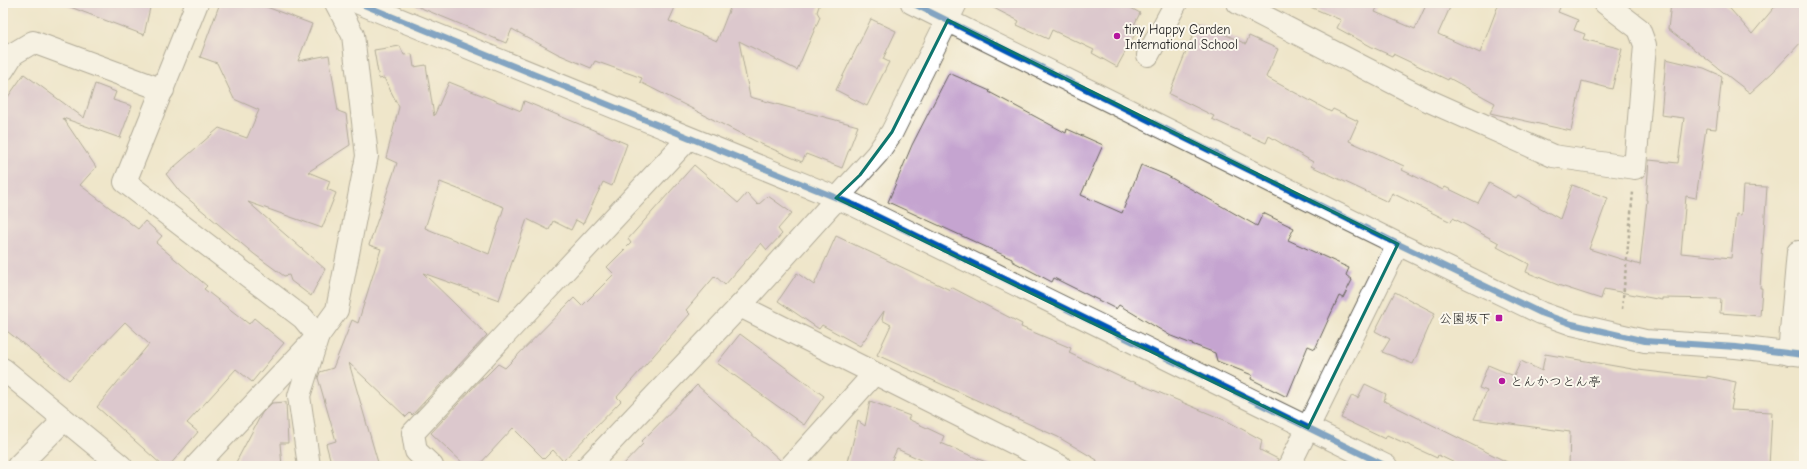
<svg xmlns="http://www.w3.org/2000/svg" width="1807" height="469" font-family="'Comic Neue','Klee One',sans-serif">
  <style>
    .building { fill: #c5a4d0; fill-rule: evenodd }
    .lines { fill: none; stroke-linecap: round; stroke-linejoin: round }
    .minor-casing { stroke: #666359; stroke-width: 24 }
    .tertiary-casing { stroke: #666359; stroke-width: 24 }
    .path { stroke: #666359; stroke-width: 2.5; stroke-dasharray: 3 3; stroke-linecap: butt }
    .minor { stroke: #fff; stroke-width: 22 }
    .tertiary { stroke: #fff; stroke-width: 22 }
    .cycleway-casing { stroke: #fbf7ec; stroke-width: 8 }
    .cycleway { stroke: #0057b8; stroke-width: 6 }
    .marked { fill: none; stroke: #0f766e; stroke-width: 3; stroke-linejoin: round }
    .poi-dot { fill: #b5179e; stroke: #fbf7ec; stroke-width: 1.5 }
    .labels { text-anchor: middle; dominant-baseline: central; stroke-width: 4; stroke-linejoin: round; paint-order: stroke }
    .poi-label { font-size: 13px; fill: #1c1c1c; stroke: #fbf7ec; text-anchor: start }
  </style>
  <rect width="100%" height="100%" fill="#fbf7ec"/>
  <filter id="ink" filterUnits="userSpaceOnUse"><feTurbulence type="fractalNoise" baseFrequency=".025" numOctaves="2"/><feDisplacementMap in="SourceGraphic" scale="8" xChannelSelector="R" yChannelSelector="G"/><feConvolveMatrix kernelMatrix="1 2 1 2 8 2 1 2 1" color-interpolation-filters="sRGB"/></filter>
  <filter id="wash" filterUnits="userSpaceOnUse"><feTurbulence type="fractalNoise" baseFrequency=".012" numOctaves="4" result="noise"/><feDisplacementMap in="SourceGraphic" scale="16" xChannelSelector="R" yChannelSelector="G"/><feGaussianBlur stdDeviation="0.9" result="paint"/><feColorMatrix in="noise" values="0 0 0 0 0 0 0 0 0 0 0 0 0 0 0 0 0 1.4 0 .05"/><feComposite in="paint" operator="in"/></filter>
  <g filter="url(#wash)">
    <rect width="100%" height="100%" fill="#efe6ca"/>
    <g id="blocks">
      <g class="building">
        <polygon points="65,3 151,3 144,35 65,5"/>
        <polygon points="220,3 256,3 312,24 298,61 329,55 338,111 346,114 350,145 308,172 330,181 327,189 336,193 322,228 248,202 325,269 311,296 291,281 289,275 284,276 254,254 180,192 166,174 219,128 247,138 259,110 234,99 217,63 200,57"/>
        <polygon points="409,3 677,3 669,21 717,41 732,3 820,3 817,12 820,17 797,70 739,41 750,97 858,126 842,168 806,154 802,162 759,143 640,82 642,78 595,61 591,68 558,54 512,29 506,43"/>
        <polygon points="984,3 1122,3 1140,13 1134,25 1139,27 1117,67 1092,53 1094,50 1052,30 1048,39 1017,25 1019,21"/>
        <polygon points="1301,3 1379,3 1375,12 1415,29 1427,3 1452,3 1438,34 1480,53 1499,3 1562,3 1558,12 1578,20 1574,30 1585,34 1583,39 1622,49 1612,89 1582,81 1571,131 1490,113 1495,103 1449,78 1448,80 1393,54 1392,56 1372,47 1337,28 1341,20"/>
        <polygon points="1671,3 1725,3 1752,34 1778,3 1804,3 1804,39 1773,72 1750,93 1668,29"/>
        <polygon points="871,19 896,31 883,59 889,62 867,106 836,90"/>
        <polygon points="1198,22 1246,44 1249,36 1278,49 1266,77 1331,112 1333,109 1358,121 1349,141 1404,166 1402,170 1443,190 1445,187 1478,203 1489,183 1516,198 1518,195 1560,219 1572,185 1608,198 1589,249 1640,265 1647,200 1646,200 1649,160 1678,163 1684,118 1661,115 1666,59 1704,68 1722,76 1716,129 1706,128 1696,198 1686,196 1681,253 1731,258 1736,214 1741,215 1743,186 1767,187 1760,288 1762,288 1760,316 1720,313 1721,299 1662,298 1662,300 1604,289 1601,299 1558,285 1526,272 1529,264 1497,247 1499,243 1453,218 1451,222 1392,193 1388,202 1311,166 1313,162 1269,136 1266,143 1212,119 1214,116 1169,94"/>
        <path d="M400 46 404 55 412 54 414 67 426 65 434 116 449 82 521 111 524 101 627 144 612 186 603 182 583 224 576 220 571 230 553 221 549 230 527 219 499 300 423 273 487 335 412 415 410 413 406 417 349 363 379 466H332L326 444 336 441 318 378 320 372 333 368 352 320 358 323 381 249 369 245 397 163 386 158 399 107 384 78 379 79 374 50ZM440 182 504 207 489 254 425 228Z"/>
        <polygon points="949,73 990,91 989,92 1066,133 1067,129 1103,145 1081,195 1122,213 1141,165 1166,175 1257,226 1263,213 1294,228 1288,240 1349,268 1346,275 1352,280 1343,298 1339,296 1315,349 1308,346 1287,397 1251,379 1252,375 1217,361 1215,353 1171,336 1119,305 1116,309 1054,278 1052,282 1012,261 1012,259 888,202 912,145"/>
        <polygon points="24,74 84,118 95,84 116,92 113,100 132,106 120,138 63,118 96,167 80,185 138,229 145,221 162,236 156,243 207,286 204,289 249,324 254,318 284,343 252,382 236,369 187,423 198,432 169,466 163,466 97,407 149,344 125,322 69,380 3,328 3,104"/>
        <polygon points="694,165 738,203 747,193 758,205 768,196 792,213 778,229 782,234 767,250 761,243 725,285 715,276 686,310 690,314 617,397 621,401 563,461 553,450 544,459 513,428 478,466 466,466 431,433 483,377 481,381 498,364 505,368 574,298 582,306 614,274 607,267 631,243 628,239"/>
        <polygon points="836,236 950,290 951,287 1022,324 1021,327 1071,348 1069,353 1131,382 1132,381 1229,422 1262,440 1260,450 1278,459 1277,466 1095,466 1097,460 1058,437 877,355 891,325 882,320 884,311 860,346 822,325 819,329 778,301 797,273 814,285"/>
        <polygon points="1395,292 1435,313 1413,364 1382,352 1390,339 1375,331"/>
        <polygon points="740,334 824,396 804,425 717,363"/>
        <polygon points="1545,354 1638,370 1707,378 1707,376 1736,382 1731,410 1772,412 1769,466 1569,466 1570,432 1474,419 1487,391 1479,388 1488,365 1514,376 1521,361 1542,371"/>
        <polygon points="1365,384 1386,394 1384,401 1515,466 1461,466 1438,455 1437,458 1387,435 1385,439 1341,418 1352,395 1358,398"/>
        <polygon points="697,385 780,460 779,466 622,466 643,444 641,442"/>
        <polygon points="870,401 910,416 908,419 944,436 941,443 995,466 935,466 897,449 889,466 847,466 858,421 865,426"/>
        <polygon points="286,402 288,443 280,443 282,466 234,466 262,413 272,403"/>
      </g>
    </g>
  </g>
  <g filter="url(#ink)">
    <use href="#blocks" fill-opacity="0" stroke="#666359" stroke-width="1"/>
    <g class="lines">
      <g class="minor-casing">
        <g id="minor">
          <polyline points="197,3 125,182 303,318 318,336 299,396 309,466"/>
          <polyline points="359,3 854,205 1386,466"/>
          <polyline points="1238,3 1425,99 1553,156 1635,168 1645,45 1639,29 1605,3"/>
          <polyline points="1148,55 1176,3"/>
          <polyline points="3,70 13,54 33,42 163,90"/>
          <polyline points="740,306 1060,466"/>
          <polyline points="1789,354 1798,252 1804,252"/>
          <polyline points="3,369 121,466"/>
          <polyline points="18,466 64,420"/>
          <polyline points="196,466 318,336 337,310 367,156 353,35 336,3"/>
          <polyline points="432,466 416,451 413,433 688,139"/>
          <polyline points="588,466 740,306 877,154 892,132 956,3"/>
          <polyline points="791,466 874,374"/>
          <polyline points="1289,466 1398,244"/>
        </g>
      </g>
      <g class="tertiary-casing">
        <polyline id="tertiary" points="912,3 1398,244 1541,313 1572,324 1645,341 1736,347 1804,355"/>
      </g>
      <polyline class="path" points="1622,309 1633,192"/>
      <use href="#minor" class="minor"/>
      <use href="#tertiary" class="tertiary"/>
      <g class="cycleway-casing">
        <g id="cycleway">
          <polyline points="359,3 854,205 1386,466"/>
          <polyline points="912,3 1398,244 1541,313 1572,324 1645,341 1736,347 1804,355"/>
        </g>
      </g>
      <use href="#cycleway" class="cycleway"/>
    </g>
  </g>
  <path d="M0 0H1807V469H0ZM948 20 1398 244 1308 428 836 198 860 175 892 132Z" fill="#efe6ca" fill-opacity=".55" fill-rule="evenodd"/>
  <path class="marked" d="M948 20 1398 244 1308 428 836 198 860 175 892 132Z"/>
  <g class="poi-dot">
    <circle cx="1117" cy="36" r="4"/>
    <rect x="1495" y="314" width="8" height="8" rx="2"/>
    <circle cx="1502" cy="381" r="4"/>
  </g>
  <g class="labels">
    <g class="poi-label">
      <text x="1125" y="29">tiny Happy Garden<tspan x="1125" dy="15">International School</tspan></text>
      <text x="1491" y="318" text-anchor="end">公園坂下</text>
      <text x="1510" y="381">とんかつとん亭</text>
    </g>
  </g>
  <rect width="1807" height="469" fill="none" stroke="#fbf7ec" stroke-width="16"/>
</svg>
